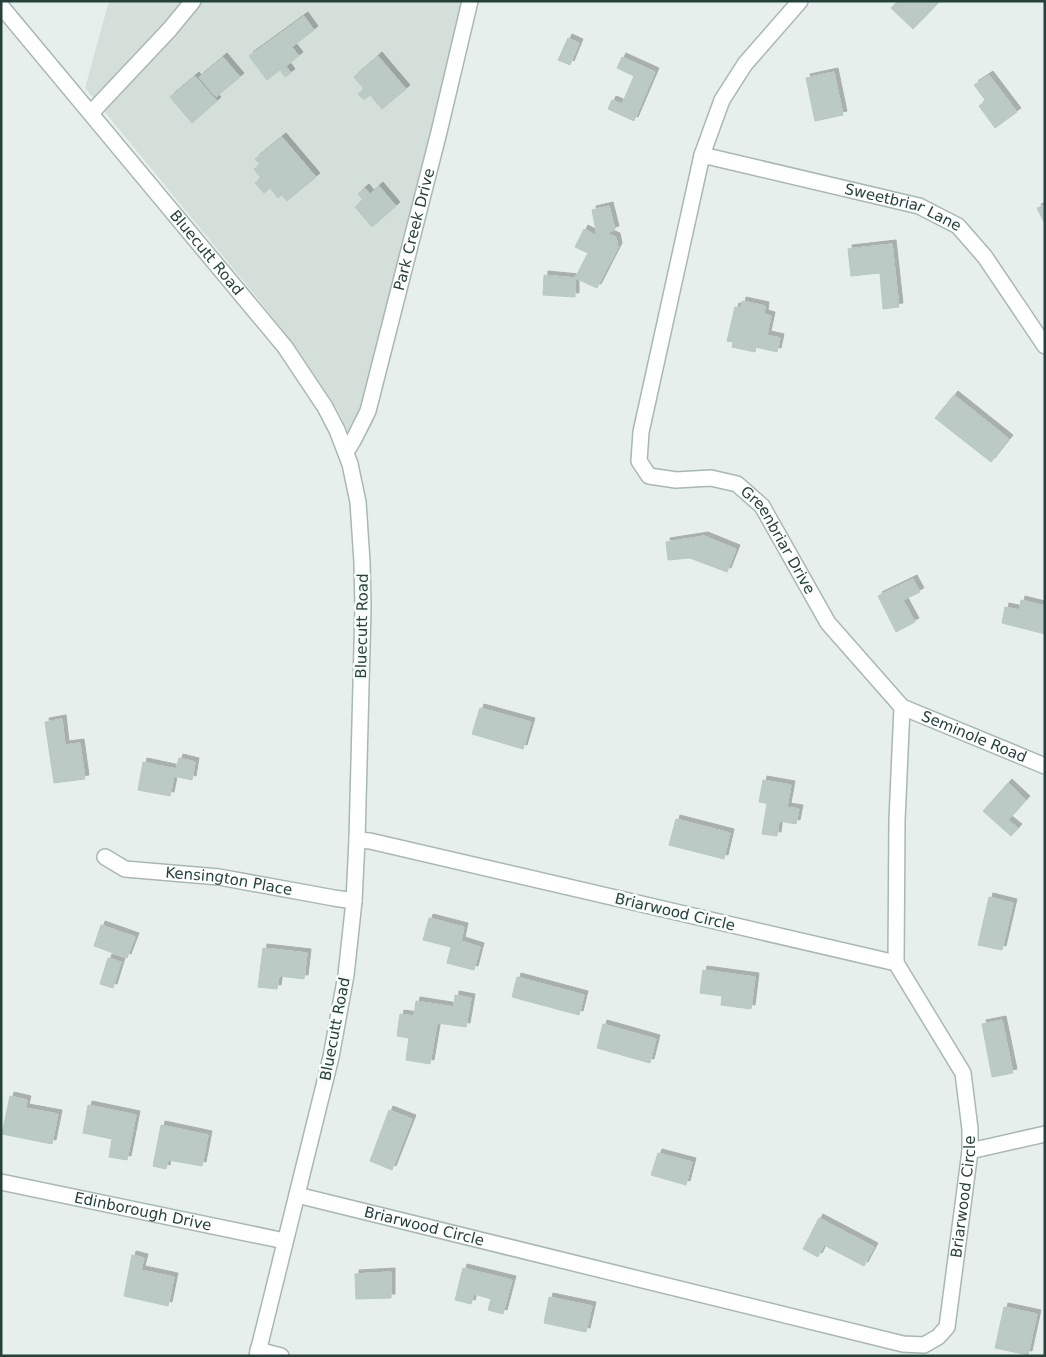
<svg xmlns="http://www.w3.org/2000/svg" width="1046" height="1357" font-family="'DejaVu Sans',sans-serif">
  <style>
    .built { fill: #d4dfda }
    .building { fill: #bbcac4; stroke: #b8c9c2; filter: url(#shadow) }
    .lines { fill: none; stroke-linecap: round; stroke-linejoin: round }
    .minor-casing { stroke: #a8b8b2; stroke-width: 18 }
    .minor { stroke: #fff; stroke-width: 15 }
    .labels { text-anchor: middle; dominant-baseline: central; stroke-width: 5; stroke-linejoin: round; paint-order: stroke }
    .street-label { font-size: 15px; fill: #24423a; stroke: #f7fbf9 }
  </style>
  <defs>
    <filter id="shadow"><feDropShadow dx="4" dy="-4" stdDeviation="0" flood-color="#0004"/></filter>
  </defs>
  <rect width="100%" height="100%" fill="#e6efeb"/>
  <polygon class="built" points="109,1 479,1 373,423 356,451 339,412 298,350 250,289 85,88"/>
  <g class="building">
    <polygon points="898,1 940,1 913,29 891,8"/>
    <polygon points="304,16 314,30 292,47 299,56 286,66 291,73 285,77 280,70 267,80 249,56"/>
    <polygon points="568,38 579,43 570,65 558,60"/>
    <polygon points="378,56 406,89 382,109 370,95 364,100 358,94 364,89 354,77"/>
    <polygon points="223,57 240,77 216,97 199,77"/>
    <polygon points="622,57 655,72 634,121 608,109 612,100 622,104 634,76 617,68"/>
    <polygon points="834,72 843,115 815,121 806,78"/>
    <polygon points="989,75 1017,112 995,128 979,106 986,101 974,85"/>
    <polygon points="195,76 217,101 192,123 170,97"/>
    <polygon points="282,137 316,177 287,201 282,195 278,198 270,188 264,193 255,183 261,178 254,169 260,164 255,159"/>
    <polygon points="379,186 396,206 372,227 355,207 363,200 358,194 365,188 370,194"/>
    <polygon points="1045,205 1045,224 1037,208"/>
    <polygon points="609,206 615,230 606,233 616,237 618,247 597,236 592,210"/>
    <polygon points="584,229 618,247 597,288 575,278 588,253 575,247"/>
    <polygon points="892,244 899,307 883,309 880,273 851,276 848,249"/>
    <polygon points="544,275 575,278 575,297 543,295"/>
    <polygon points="742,301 765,306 764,314 771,316 767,335 780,338 777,352 756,347 755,352 732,347 733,342 727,341 735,307 741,308"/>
    <polygon points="954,395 1009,439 991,462 935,418"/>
    <polygon points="704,536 736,549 727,572 690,558 668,560 666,542"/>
    <polygon points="913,579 920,592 903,600 915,622 896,632 878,596"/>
    <polygon points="1021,600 1045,606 1045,634 1002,623 1005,607 1019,610"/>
    <polygon points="480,708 531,722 523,749 472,734"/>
    <polygon points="62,719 65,745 80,743 85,779 54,783 45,722"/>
    <polygon points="179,758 195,762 192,780 174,776 170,796 138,790 143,762 176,769"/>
    <polygon points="763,780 791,785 787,807 759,802"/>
    <polygon points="1008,783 1026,800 1008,820 1018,828 1011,836 983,811"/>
    <polygon points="767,804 799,809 796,824 779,821 777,836 762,834"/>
    <polygon points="676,819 730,833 724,859 669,845"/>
    <polygon points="989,897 1013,903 1002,950 978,945"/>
    <polygon points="429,918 464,927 461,941 480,947 474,970 447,963 451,947 423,940"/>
    <polygon points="101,925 135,937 127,958 94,946"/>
    <polygon points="263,948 307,953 304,979 279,976 277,989 258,987"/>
    <polygon points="108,958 121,962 113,988 100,984"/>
    <polygon points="703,970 755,977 751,1009 721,1005 722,996 700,993"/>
    <polygon points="517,977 584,995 579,1015 512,997"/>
    <polygon points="455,995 471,998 466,1027 437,1023 430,1064 406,1060 409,1038 397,1036 400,1014 414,1016 416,1001 454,1007"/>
    <polygon points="1002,1020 1013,1073 992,1077 982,1024"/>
    <polygon points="603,1024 656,1039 650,1063 597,1048"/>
    <polygon points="10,1096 27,1100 25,1108 58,1114 52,1144 2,1134"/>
    <polygon points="88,1105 136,1115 127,1160 109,1157 112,1139 83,1133"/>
    <polygon points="389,1110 412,1119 392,1170 370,1161"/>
    <polygon points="161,1125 208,1135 202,1166 168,1160 166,1169 153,1166"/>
    <polygon points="658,1153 692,1162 686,1185 651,1175"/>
    <polygon points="819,1218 874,1247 864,1266 824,1245 818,1257 803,1249"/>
    <polygon points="132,1255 144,1258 141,1270 174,1277 168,1306 124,1296"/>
    <polygon points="463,1268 512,1280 503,1314 488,1310 491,1299 474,1294 471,1304 455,1300"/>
    <polygon points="391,1272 391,1298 356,1299 355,1274"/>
    <polygon points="549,1297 592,1306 586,1332 544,1323"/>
    <polygon points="1004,1307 1037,1314 1028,1355 995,1348"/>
  </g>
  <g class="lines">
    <g class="minor-casing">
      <g id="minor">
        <path id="s1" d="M800 1 745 64 722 100 702 155 641 432 639 461 649 476 676 480 711 478 737 484 762 506 828 623 902 707 897 820 896 963"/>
        <path id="s2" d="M1 6 285 347 325 407 337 430 350 464 358 502 362 562 363 607 357 840 354 901 346 975 331 1057 257 1356"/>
        <polyline points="91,113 170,29 193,1"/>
        <path id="s3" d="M702 155 919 206 958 226 985 257 1045 346"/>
        <path id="s4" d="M346 452 354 439 368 411 439 132 470 1"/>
        <path id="s5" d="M902 707 1045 766"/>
        <path id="s6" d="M105 857 125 869 219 877 334 898 354 901"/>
        <polyline points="970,1151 1045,1134"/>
        <path id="s7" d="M1 1182 285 1241"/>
        <path id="s8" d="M297 1195 903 1344 924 1345 938 1337 947 1327 970 1151V1129L963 1073 896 963 370 841 357 840"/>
        <polyline points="258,1350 281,1356"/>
      </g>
    </g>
    <use href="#minor" class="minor"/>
  </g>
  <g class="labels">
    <g class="street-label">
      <text stroke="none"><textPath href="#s3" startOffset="208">Sweetbriar Lane</textPath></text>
      <text stroke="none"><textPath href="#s4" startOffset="234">Park Creek Drive</textPath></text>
      <text stroke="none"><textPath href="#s2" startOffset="321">Bluecutt Road</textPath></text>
      <text stroke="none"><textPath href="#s1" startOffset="675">Greenbriar Drive</textPath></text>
      <text transform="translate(362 626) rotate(-89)">Bluecutt Road</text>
      <text stroke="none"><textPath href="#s5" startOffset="78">Seminole Road</textPath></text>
      <text stroke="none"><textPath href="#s6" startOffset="128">Kensington Place</textPath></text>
      <text transform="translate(675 912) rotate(13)">Briarwood Circle</text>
      <text transform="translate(335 1029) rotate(-79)">Bluecutt Road</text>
      <text stroke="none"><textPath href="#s8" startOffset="806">Briarwood Circle</textPath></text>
      <text stroke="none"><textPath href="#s7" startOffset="145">Edinborough Drive</textPath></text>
      <text stroke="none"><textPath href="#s8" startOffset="131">Briarwood Circle</textPath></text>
    </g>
  </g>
  <rect width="1046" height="1357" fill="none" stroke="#24423a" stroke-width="5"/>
</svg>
